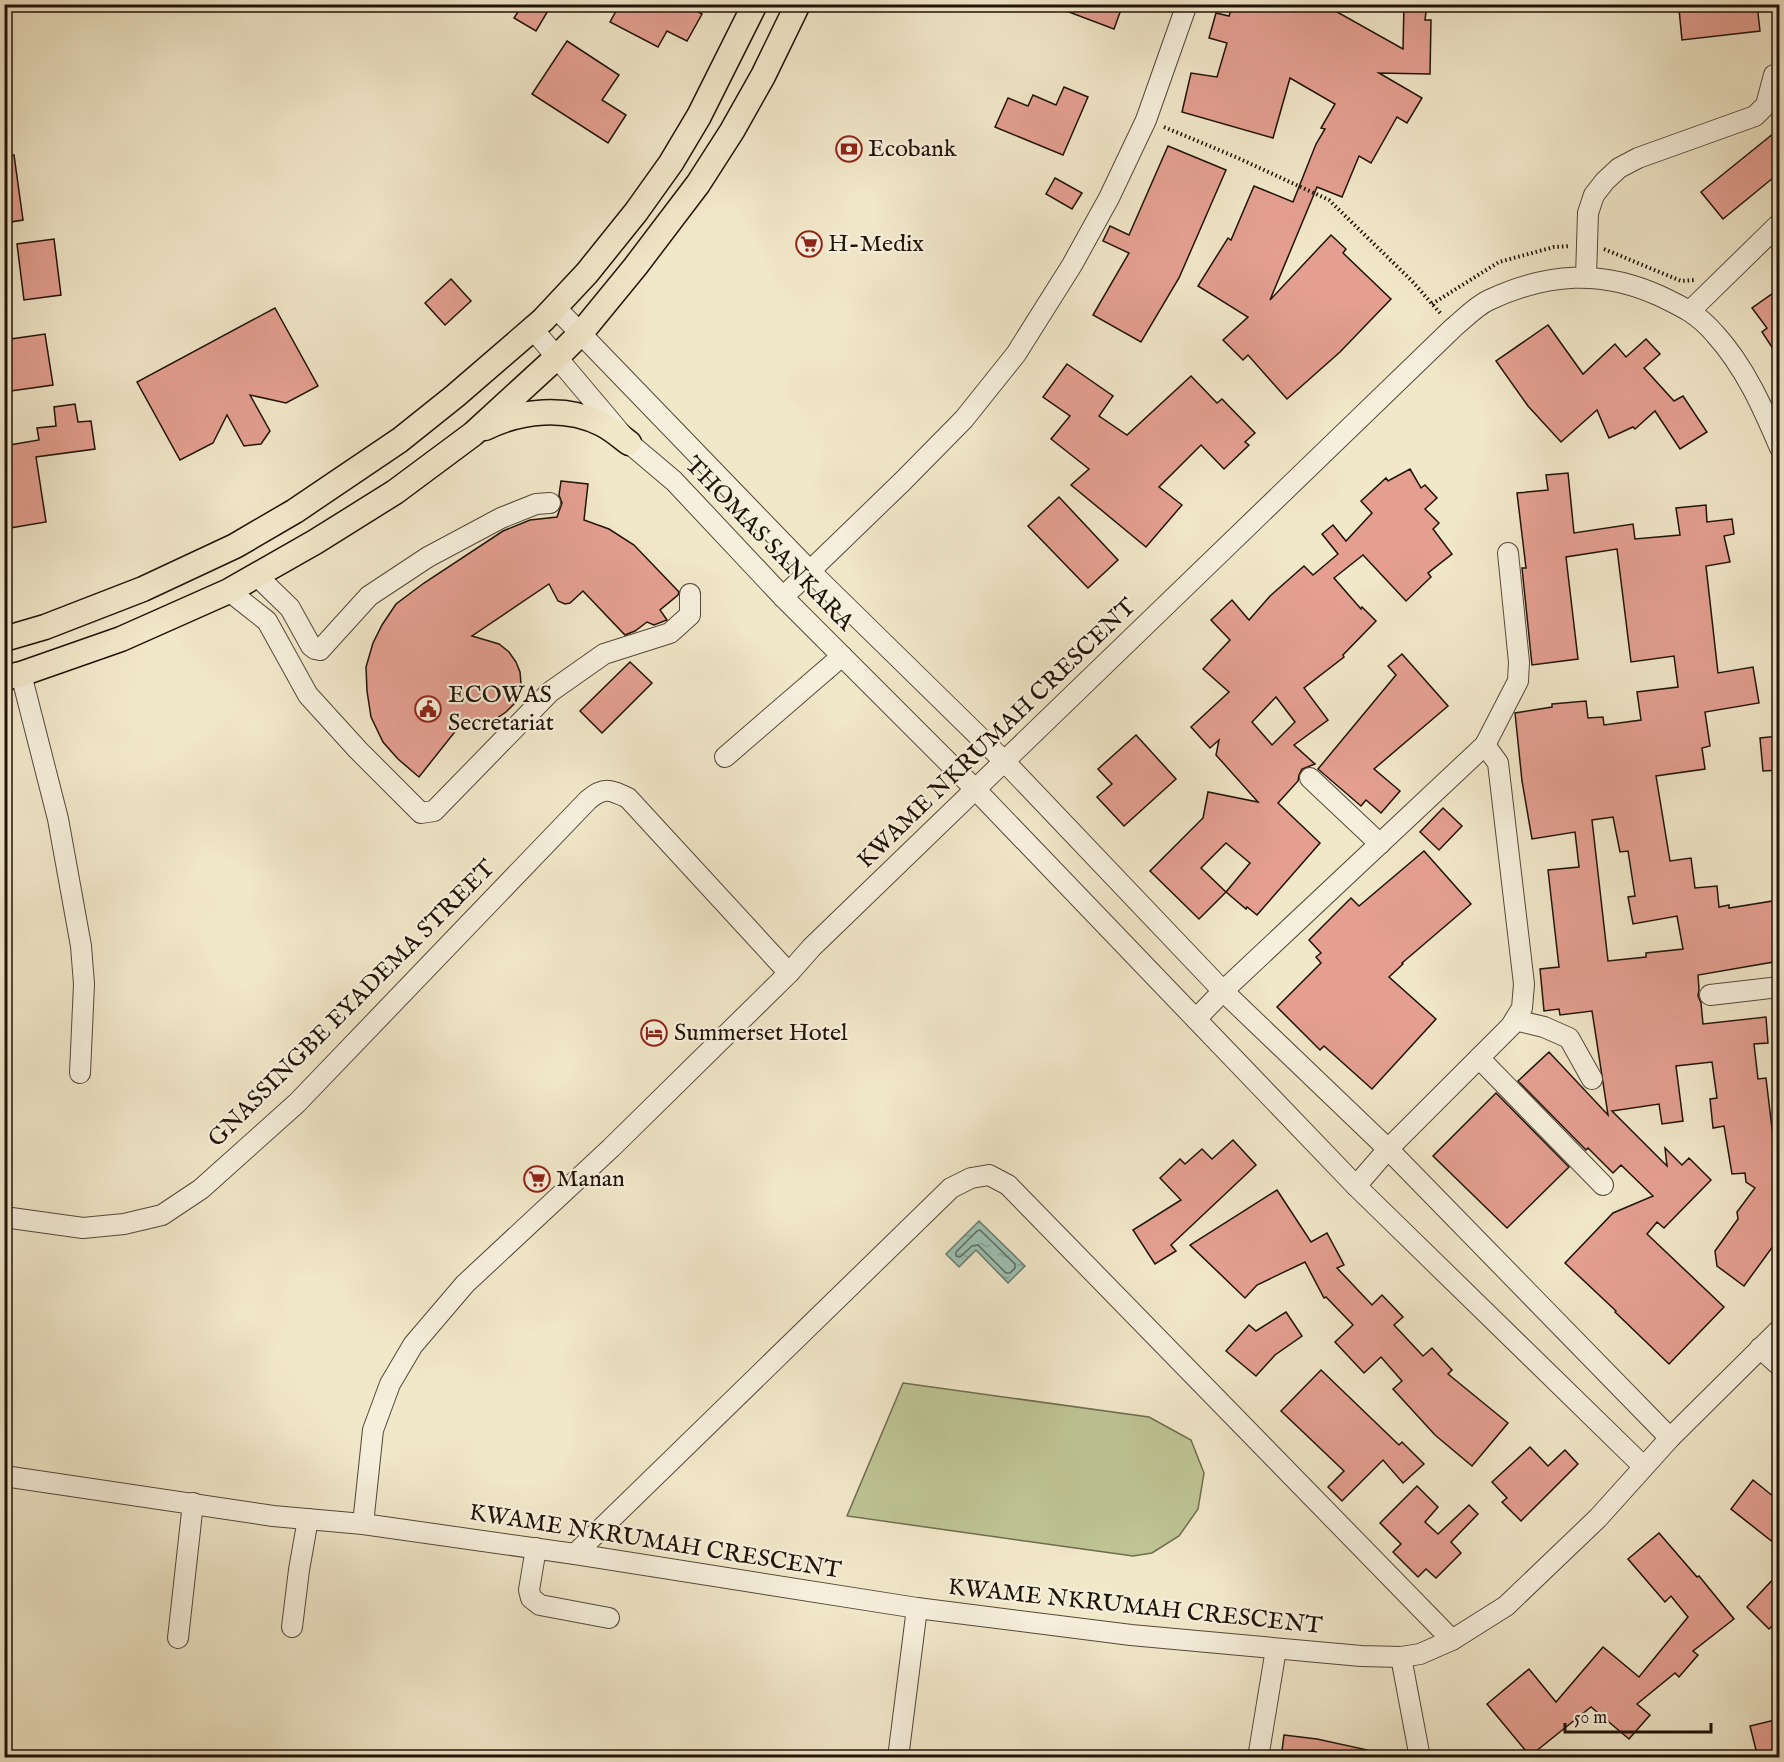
<svg xmlns="http://www.w3.org/2000/svg" width="1784" height="1762" font-family="'IM FELL English',serif">
  <style>
    .garden { fill: #bec494; stroke: #6f6c4e; stroke-width: 1.5 }
    .water { fill: url(#water-ripples); stroke: #6a7b6e; stroke-width: 1.5 }
    .lines { fill: none; stroke-linecap: round; stroke-linejoin: round }
    .shore { stroke: #5e6a5d; stroke-width: 1.5 }
    .building { fill: #e49f91; stroke: #201308; stroke-width: 1.5; fill-rule: evenodd }
    .minor-casing { stroke: #544838; stroke-width: 22 }
    .major-casing { stroke: #201308; stroke-width: 27 }
    .path { stroke: #201308; stroke-width: 4; stroke-dasharray: 1.5 3; stroke-linecap: butt }
    .minor { stroke: #f6efdc; stroke-width: 20 }
    .major { stroke: #f1e7c9; stroke-width: 24 }
    .labels { text-anchor: middle; dominant-baseline: central; stroke-width: 4.5; stroke-linejoin: round; paint-order: stroke }
    .poi-label { font-size: 24px; fill: #201308; stroke: #f6efdc; text-anchor: start }
    .street-label { font-size: 24px; fill: #201308; stroke: #f6efdc }
  </style>
  <defs>
    <pattern id="water-ripples" width="26" height="14" patternUnits="userSpaceOnUse" patternTransform="scale(1.5)"><rect width="26" height="14" fill="#9bc0b2"/><path d="M2 4q2-2 4 0t4 0M15 11q2-2 4 0t4 0" fill="none" stroke="#85a498"/></pattern>
  </defs>
  <rect width="100%" height="100%" fill="#f1e7c9"/>
  <filter id="stains"><feTurbulence type="fractalNoise" baseFrequency=".00333" numOctaves="4"/><feColorMatrix values="0 0 0 0 .2 0 0 0 0 .09 0 0 0 0 .02 0 0 0 .5 -.17"/></filter>
  <radialGradient id="worn" r=".72"><stop offset=".6" stop-color="#630" stop-opacity="0"/><stop offset="1" stop-color="#630" stop-opacity=".3"/></radialGradient>
  <polygon class="garden" points="903,1383 1149,1417 1191,1440 1204,1473 1198,1509 1179,1536 1152,1553 1133,1556 847,1516"/>
  <polygon class="water" points="979,1221 1025,1266 1008,1283 976,1250 959,1267 946,1254"/>
  <g class="lines">
    <polygon class="shore" points="980,1230 1015,1264 1015,1268 1010,1273 1006,1273 978,1245 972,1246 960,1257 956,1256 956,1252 977,1231"/>
  </g>
  <g class="building">
    <polygon points="523,4 552,4 536,31 514,18"/>
    <polygon points="620,4 685,4 702,14 687,41 667,31 658,47 610,22"/>
    <polygon points="1053,4 1123,4 1114,29 1053,6"/>
    <polygon points="1233,4 1323,4 1403,49 1404,4 1427,4 1425,20 1431,20 1430,74 1379,73 1422,98 1407,123 1397,117 1371,163 1359,156 1342,197 1317,187 1270,300 1331,235 1346,249 1343,253 1391,299 1340,352 1287,399 1248,355 1243,360 1223,340 1248,317 1198,286 1228,238 1231,240 1254,186 1293,202 1316,144 1325,129 1321,128 1335,104 1290,78 1273,138 1182,112 1191,73 1217,77 1227,43 1209,38 1216,13 1229,16"/>
    <polygon points="1715,4 1757,4 1760,31 1682,40 1679,9"/>
    <polygon points="567,41 619,75 602,100 626,115 608,143 532,94"/>
    <polygon points="1064,87 1088,97 1063,155 995,127 1008,98 1028,106 1033,95 1056,105"/>
    <polygon points="1779,129 1779,173 1723,219 1701,192"/>
    <polygon points="1168,146 1226,170 1179,278 1141,342 1093,315 1129,253 1103,241 1110,226 1129,235"/>
    <polygon points="4,155 14,155 23,220 4,223"/>
    <polygon points="1055,178 1082,193 1072,209 1046,194"/>
    <polygon points="54,239 61,295 24,300 17,244"/>
    <polygon points="451,279 471,301 445,325 425,303"/>
    <polygon points="1779,289 1779,358 1762,332 1767,328 1752,308"/>
    <polygon points="275,308 318,386 286,403 250,395 270,431 261,444 244,446 227,415 213,443 180,460 137,382"/>
    <polygon points="1548,325 1583,374 1615,344 1626,357 1646,339 1660,354 1644,368 1674,401 1683,396 1707,432 1680,449 1655,411 1635,429 1633,427 1609,438 1597,410 1561,442 1528,406 1496,361"/>
    <polygon points="45,334 53,385 4,392 4,340"/>
    <polygon points="1067,364 1113,396 1099,416 1127,435 1191,376 1217,403 1222,399 1255,433 1245,442 1249,445 1224,469 1201,445 1159,487 1182,505 1146,547 1071,485 1089,469 1051,439 1070,416 1043,397"/>
    <polygon points="75,404 78,422 91,421 95,449 36,457 46,522 4,529 4,446 39,440 37,428 56,426 54,407"/>
    <path d="M1410 469 1421 488 1425 485 1437 498 1425 509 1439 523 1433 529 1452 554 1428 573 1431 577 1406 601 1363 555 1334 578 1361 609 1362 607 1376 621 1343 655 1344 657 1304 688 1328 720 1294 745 1315 764 1302 769 1299 775 1298 781 1278 803 1320 843 1257 915 1247 907 1246 909 1226 892 1250 863 1226 843 1201 868 1226 892 1199 919 1150 871 1203 818 1208 792 1258 802 1216 755 1219 740 1210 748 1191 727 1229 692 1203 669 1230 640 1211 620 1232 600 1249 620 1270 596 1304 566 1313 575 1338 554 1322 534 1333 525 1346 541 1372 513 1361 501 1386 478 1388 481ZM1276 697 1295 722 1272 745 1252 722Z"/>
    <path d="M1568 473 1574 533 1633 524 1635 539 1680 535 1676 508 1706 505 1707 522 1732 519 1734 534 1724 536 1730 562 1706 566 1718 673 1753 667 1759 703 1705 712 1710 746 1702 748 1705 769 1656 776 1670 861 1691 858 1695 888 1717 886 1719 907 1729 905V908L1779 900V961L1698 975 1699 989 1698 996 1701 1003 1703 1024 1766 1017 1768 1043 1754 1044 1758 1079 1766 1078 1773 1137 1779 1136V1238L1744 1286 1717 1266 1715 1251 1738 1219 1737 1212 1755 1188 1746 1182 1745 1173 1732 1174 1724 1126 1713 1128 1710 1099 1717 1098 1712 1062 1676 1066 1683 1121 1662 1124 1659 1104 1612 1111 1667 1166 1665 1148 1682 1165 1689 1158 1711 1180 1664 1228 1657 1222 1647 1234 1724 1307 1669 1364 1615 1312 1616 1311 1565 1263 1613 1213 1653 1196 1621 1165 1613 1173 1588 1148 1586 1150 1518 1081 1549 1052 1608 1115 1592 1011 1560 1015 1559 1009 1544 1011 1540 969 1559 967 1548 870 1579 867 1575 832 1532 839 1522 781 1515 713 1552 707V704L1586 701 1588 718 1603 717 1604 725 1641 720 1637 692 1678 687 1674 656 1631 662 1617 549 1566 557 1578 659 1532 665 1522 568H1526L1517 493 1548 490 1546 475ZM1613 817 1620 852 1628 851 1635 896 1628 897 1633 924 1677 916 1683 949 1646 953V957L1608 961 1592 820Z"/>
    <polygon points="561,481 588,484 584,520 609,529 634,545 679,592 678,595 660,610 667,620 654,625 647,622 635,631 625,635 583,591 570,603 565,604 558,601 549,584 472,636 499,644 509,652 516,662 520,672 521,684 519,694 514,704 506,712 497,718 487,721 465,719 419,777 398,759 383,742 371,717 367,691 366,667 373,643 382,625 396,604 424,583 503,531 530,520 557,517 562,503 559,495"/>
    <polygon points="1059,497 1118,560 1088,588 1028,526"/>
    <polygon points="1402,654 1448,706 1374,769 1400,791 1381,813 1366,800 1361,806 1318,769 1396,675 1388,666"/>
    <polygon points="630,662 652,683 602,733 580,711"/>
    <polygon points="1136,735 1176,779 1124,826 1097,797 1112,784 1098,769"/>
    <polygon points="1779,736 1779,770 1763,771 1760,738"/>
    <polygon points="1443,808 1462,826 1439,850 1420,832"/>
    <polygon points="1424,851 1471,904 1402,963 1403,964 1389,977 1436,1019 1372,1089 1324,1046 1320,1050 1277,1007 1321,963 1316,957 1321,953 1309,940 1351,898 1359,906"/>
    <polygon points="1496,1093 1569,1167 1507,1228 1433,1156"/>
    <polygon points="1233,1140 1256,1165 1171,1245 1176,1251 1155,1264 1133,1230 1181,1200 1160,1178 1180,1159 1185,1164 1202,1149 1212,1159"/>
    <polygon points="1277,1190 1311,1242 1327,1233 1344,1265 1337,1268 1372,1305 1382,1295 1403,1317 1394,1325 1423,1356 1432,1348 1452,1370 1448,1374 1508,1423 1472,1466 1435,1435 1393,1389 1402,1381 1381,1357 1364,1373 1335,1342 1353,1325 1326,1297 1324,1298 1305,1262 1257,1285 1245,1298 1190,1245"/>
    <polygon points="1286,1312 1302,1336 1275,1355 1256,1376 1226,1351 1249,1325 1256,1331"/>
    <polygon points="1321,1370 1399,1445 1402,1442 1424,1464 1403,1483 1383,1460 1342,1501 1328,1487 1344,1471 1281,1411"/>
    <polygon points="1530,1447 1548,1466 1565,1450 1578,1464 1521,1521 1502,1502 1507,1498 1492,1482"/>
    <polygon points="1753,1480 1779,1501 1779,1547 1731,1509"/>
    <polygon points="1417,1486 1438,1507 1425,1522 1438,1534 1469,1505 1478,1514 1451,1542 1461,1553 1436,1578 1426,1569 1418,1577 1393,1552 1401,1544 1380,1523"/>
    <polygon points="1659,1533 1697,1577 1699,1576 1734,1619 1693,1651 1698,1655 1679,1677 1675,1673 1637,1704 1650,1715 1629,1739 1591,1707 1530,1756 1487,1704 1529,1669 1556,1702 1603,1647 1639,1677 1688,1617 1671,1596 1665,1602 1628,1559"/>
    <polygon points="1779,1573 1779,1619 1769,1629 1747,1607"/>
    <polygon points="1779,1719 1779,1758 1758,1758 1750,1726"/>
    <polygon points="1284,1735 1317,1739 1372,1751 1371,1758 1281,1758"/>
  </g>
  <g class="lines">
    <g class="minor-casing">
      <g id="minor">
        <polyline points="1586,277 1588,213 1594,195 1605,181 1619,168 1638,158 1755,116 1766,105 1774,75"/>
        <polyline points="555,307 810,571 1005,762 1223,991 1388,1149 1670,1438"/>
        <polyline points="1691,310 1780,223"/>
        <polyline points="532,328 629,443 674,481 783,597 976,790 1356,1186 1643,1466"/>
        <polyline points="256,575 290,608 311,646 315,649 320,650 369,596 428,557 501,518 536,504 550,503"/>
        <polyline points="229,591 267,621 308,695 358,750 421,813 434,811 550,692 604,654 670,633 690,615 690,594"/>
        <polyline points="783,597 903,481 964,419 1016,354 1072,265 1109,198 1146,120 1187,4"/>
        <polyline points="21,674 58,819 81,946 84,984 80,1073"/>
        <polyline points="1485,745 1518,681 1519,662 1508,553"/>
        <polyline points="725,757 842,656"/>
        <polyline points="1310,778 1380,844"/>
        <polyline points="1710,995 1780,987"/>
        <polyline points="1196,1019 1223,991 1485,745 1498,763 1524,984 1522,1008 1511,1026 1388,1149 1356,1186"/>
        <polyline points="1515,1020 1544,1027 1569,1038 1592,1079"/>
        <polyline points="1479,1058 1603,1185"/>
        <path d="M4 1217 83 1228 124 1224 162 1215 201 1189 297 1103 588 800C604 786 611 790 628 798L789 973"/>
        <polyline points="1760,1348 1780,1366"/>
        <polyline points="4,1476 273,1516 363,1524 575,1554 917,1608 1131,1635 1361,1656 1401,1657 1420,1654 1452,1640 1506,1606 1598,1518 1670,1438 1780,1329"/>
        <path d="M363 1524 373 1430 390 1384 413 1345 465 1284 611 1148 789 973 812 947 1453 328C1464 319 1476 306 1489 300 1547 273 1601 269 1660 296 1683 307 1698 314 1715 334 1745 367 1763 408 1780 448"/>
        <polyline points="536,1548 529,1590 531,1598 540,1605 609,1618"/>
        <polyline points="575,1554 951,1188 971,1178 989,1175 1008,1185 1452,1640"/>
        <polyline points="292,1627 299,1570 308,1519"/>
        <polyline points="178,1638 193,1503"/>
        <polyline points="1401,1657 1420,1758"/>
        <polyline points="898,1758 917,1608"/>
        <polyline points="1258,1758 1276,1649"/>
      </g>
    </g>
    <g class="major-casing">
      <g id="major">
        <path d="M485 428C521 410 566 406 602 424 612 429 621 437 629 443"/>
        <polyline points="4,639 45,627 143,589 235,546 295,511 400,440 455,396 543,320 587,273 636,212 671,163 699,116 755,4"/>
        <polyline points="4,678 21,674 121,639 229,591 315,542 395,492 473,434 557,357 581,333 635,267 698,184 732,131 763,76 798,4"/>
      </g>
    </g>
    <g class="path">
      <polyline points="1164,127 1238,158 1329,200 1412,281 1441,314"/>
      <polyline points="1604,249 1681,281 1695,280"/>
      <polyline points="1432,304 1499,262 1554,247 1570,246"/>
    </g>
    <use href="#minor" class="minor"/>
    <use href="#major" class="major"/>
  </g>
  <defs>
    <g id="bank-ring" transform="scale(1.35)"><circle r="9.5" fill="#f6efdc" stroke="#8f2418" stroke-width="1.5"/><path d="M-6-4H6V4H-6ZM0-2.3a2.3 2.3 0 1 0 0 4.6a2.3 2.3 0 1 0 0-4.6Z" fill="#8f2418"/></g>
    <g id="supermarket-ring" transform="scale(1.35)"><circle r="9.5" fill="#f6efdc" stroke="#8f2418" stroke-width="1.5"/><path d="M-6-5.5h2.5l.6 2H6L4.5 2H-2.5L-4.4-4H-6ZM-1.5 3.2a1.3 1.3 0 1 0 .1 0ZM3 3.2a1.3 1.3 0 1 0 .1 0Z" fill="#8f2418"/></g>
    <g id="civic-ring" transform="scale(1.35)"><circle r="9.5" fill="#f6efdc" stroke="#8f2418" stroke-width="1.5"/><path d="M-.6-6.5H3V-4.5H.6V-3L4-1V1h2V6H-6V1h2V-1L-.6-3ZM-1.2 2.5V6h2.4V2.5Z" fill="#8f2418"/></g>
    <g id="hotel-ring" transform="scale(1.35)"><circle r="9.5" fill="#f6efdc" stroke="#8f2418" stroke-width="1.5"/><path d="M-6-4.5h1.5V1H6V5H4.5V3h-9V5H-6ZM-4 0a1.8 1.8 0 1 1 3.6 0ZM.5 0V-2.5h3Q6-2.5 6 0Z" fill="#8f2418"/></g>
  </defs>
  <g fill-rule="evenodd">
    <use href="#bank-ring" x="849" y="149"/>
    <use href="#supermarket-ring" x="809" y="244"/>
    <use href="#civic-ring" x="428" y="709"/>
    <use href="#hotel-ring" x="654" y="1033"/>
    <use href="#supermarket-ring" x="537" y="1179"/>
  </g>
  <g class="labels">
    <g class="poi-label">
      <text x="868" y="149">Ecobank</text>
      <text x="828" y="244">H-Medix</text>
      <text x="448" y="695">ECOWAS<tspan x="448" dy="28">Secretariat</tspan></text>
      <text x="674" y="1033">Summerset Hotel</text>
      <text x="556" y="1179">Manan</text>
    </g>
    <g class="street-label">
      <text transform="translate(769 544) rotate(46)">THOMAS SANKARA</text>
      <text transform="translate(997 734) rotate(-44)">KWAME NKRUMAH CRESCENT</text>
      <text transform="translate(352 1004) rotate(-45)">GNASSINGBE EYADEMA STREET</text>
      <text transform="translate(655 1542) rotate(9)">KWAME NKRUMAH CRESCENT</text>
      <text transform="translate(1135 1607) rotate(6)">KWAME NKRUMAH CRESCENT</text>
    </g>
  </g>
  <rect width="1784" height="1762" fill="none" stroke="#f1e7c9" stroke-width="24"/>
  <rect x="6" y="6" width="1772" height="1750" fill="none" stroke="#201308" stroke-width="3"/>
  <rect x="12" y="12" width="1760" height="1738" fill="none" stroke="#201308" stroke-width="1.5"/>
  <path d="M1565 1723v9h146v-9" fill="none" stroke="#201308" stroke-width="3"/>
  <text x="1574" y="1723" font-size="18" fill="#201308" stroke="#f6efdc" stroke-width="4.5" paint-order="stroke">50 m</text>
  <rect width="100%" height="100%" filter="url(#stains)"/>
  <rect width="100%" height="100%" fill="url(#worn)"/>
</svg>
